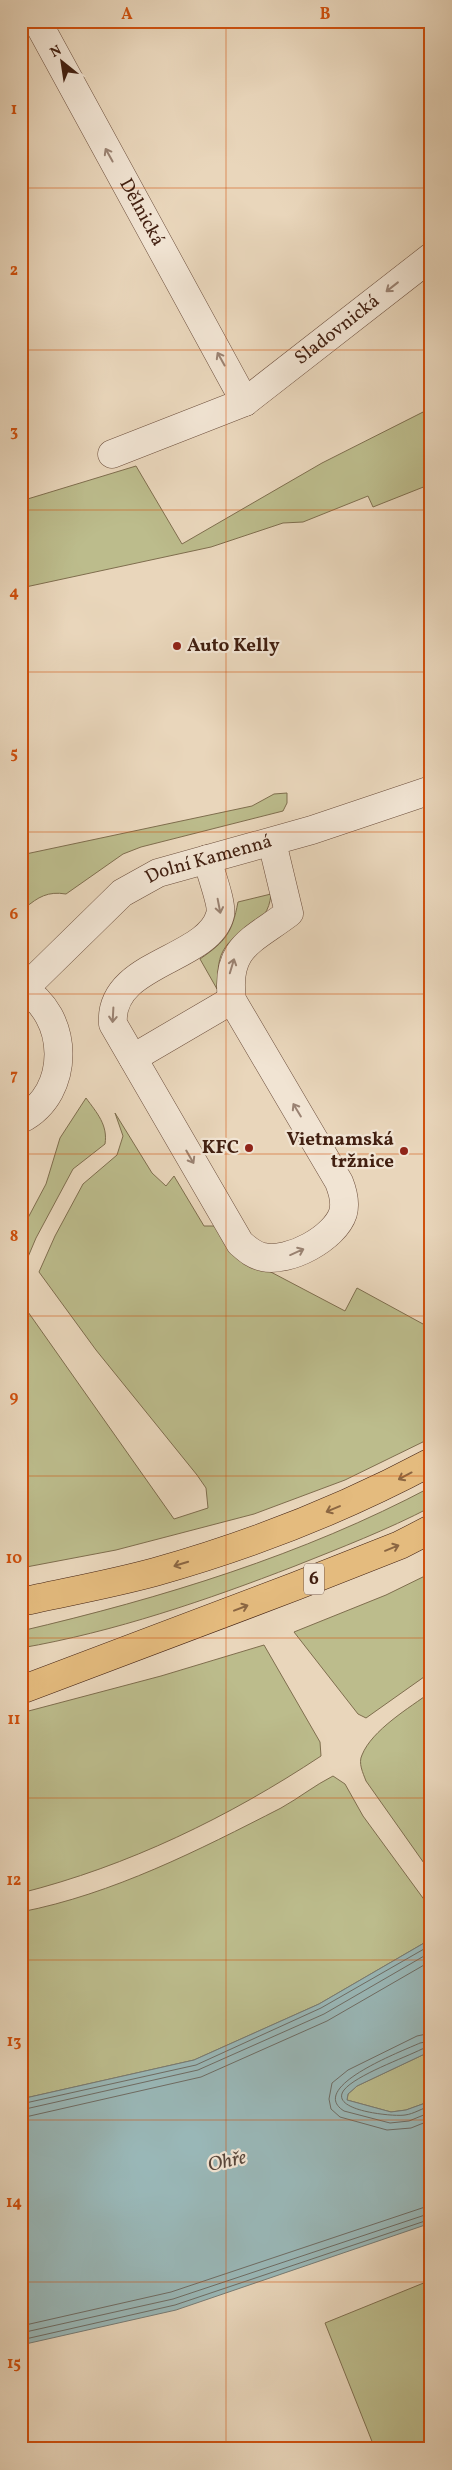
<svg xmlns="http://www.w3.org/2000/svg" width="452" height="2470" font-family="Vollkorn,serif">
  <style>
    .green { fill: #bcbc8c; stroke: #7f6e4e }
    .water { fill: #99b7b7; stroke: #767b75 }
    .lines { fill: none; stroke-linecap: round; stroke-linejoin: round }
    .shore { stroke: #6e6c64; stroke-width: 1 }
    .minor-casing { stroke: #6c4e3c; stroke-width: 29 }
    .highway-casing { stroke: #422011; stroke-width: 29 }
    .minor { stroke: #f1e4d3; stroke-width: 28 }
    .highway { stroke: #e4bb7e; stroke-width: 28 }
    .oneway { stroke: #9a8272 }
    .oneway2 { stroke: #8b6642 }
    .grid { fill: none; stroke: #cf500d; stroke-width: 1; stroke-opacity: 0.55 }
    .poi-dot { fill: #8f2418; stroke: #f1e4d3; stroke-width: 2 }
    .labels { text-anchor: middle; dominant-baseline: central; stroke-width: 4.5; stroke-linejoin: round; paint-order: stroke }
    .shield { fill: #f1e4d3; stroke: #765b4b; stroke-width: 1 }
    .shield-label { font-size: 18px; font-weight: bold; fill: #422011 }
    .street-label { font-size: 19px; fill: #422011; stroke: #f1e4d3 }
    .poi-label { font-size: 19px; font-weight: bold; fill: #422011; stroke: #f1e4d3; text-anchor: end }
    .water-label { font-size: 20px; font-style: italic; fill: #58463a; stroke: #f1e4d3 }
    .neatline { fill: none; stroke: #cf500d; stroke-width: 2 }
    .grid-label { font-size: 16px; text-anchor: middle; font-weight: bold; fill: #cf500d }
  </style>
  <rect width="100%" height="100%" fill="#e9d6bb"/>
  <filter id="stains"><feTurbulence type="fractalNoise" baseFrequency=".004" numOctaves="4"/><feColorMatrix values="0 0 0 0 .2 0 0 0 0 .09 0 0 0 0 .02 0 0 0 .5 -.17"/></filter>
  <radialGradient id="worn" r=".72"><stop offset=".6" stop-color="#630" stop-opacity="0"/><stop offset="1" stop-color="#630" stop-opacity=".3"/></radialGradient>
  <g class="green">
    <polygon points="431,408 431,484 373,507 368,496 303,522 283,523 211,547 21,588 21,501 136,466 182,544 322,463"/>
    <path d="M287 793V803L283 811 141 847 123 854 66 894C48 891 38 897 25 908H21V855L252 806 274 794Z"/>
    <path d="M271 894C268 930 238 924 223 951 217 962 218 976 217 989L200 959C226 941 232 933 238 902Z"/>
    <path d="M86 1098C97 1113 108 1125 105 1144L73 1169 36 1238 25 1264V1278L21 1273V1231L46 1184 60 1138Z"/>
    <path d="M115 1113 152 1173 166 1186 174 1176 204 1226H217L248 1260 345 1311 357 1288 423 1324H431V1438L345 1480 254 1514 116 1550 21 1568V1360C38 1341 21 1322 21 1302L174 1519 208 1508 206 1488 197 1475 96 1350 39 1272 55 1236 83 1184 117 1155 123 1136Z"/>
    <path d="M431 1487V1507C387 1530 340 1548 295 1566 207 1600 114 1632 21 1648V1631C162 1598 303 1555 431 1487Z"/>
    <polygon points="431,1573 431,1672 366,1718 358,1714 294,1632 386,1595"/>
    <path d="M264 1645 320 1742 321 1756C229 1817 128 1866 21 1893V1713L161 1676Z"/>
    <path d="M431 1692V1873L366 1781C363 1773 358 1763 362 1755 372 1730 409 1708 431 1692Z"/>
    <path d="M333 1776 345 1784 363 1816 431 1909V1939L319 2004 194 2060 21 2099V1912C113 1894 199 1850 281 1808 299 1798 315 1785 333 1776Z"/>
    <polygon points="431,2051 431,2101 406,2110 391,2112 347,2100 348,2094 357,2086"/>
    <polygon points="431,2280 431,2449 375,2449 325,2323"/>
  </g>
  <polygon class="water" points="431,1939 431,2051 357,2086 348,2094 347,2100 391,2112 406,2110 431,2101 431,2223 176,2310 21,2345 21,2099 194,2060 319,2004"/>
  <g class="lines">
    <g class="shore">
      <polyline points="431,2033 417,2036 348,2070 332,2083 329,2099 331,2109 340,2117 387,2130 411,2128 431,2120"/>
      <path d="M431 2041 420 2043C405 2050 306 2087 344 2111L390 2123 409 2121 431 2112"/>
      <path d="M431 2047 422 2049C404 2058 356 2075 344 2090 328 2111 395 2117 405 2115 414 2114 422 2108 431 2106"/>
      <polyline points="21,2104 196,2065 321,2008 431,1945"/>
      <polyline points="21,2110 198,2070 324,2014 431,1952"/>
      <polyline points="21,2118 201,2077 327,2021 431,1961"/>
      <polyline points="21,2326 171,2292 431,2205"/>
      <polyline points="21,2333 173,2299 431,2213"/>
      <polyline points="21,2340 175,2305 431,2219"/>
    </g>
    <g class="minor-casing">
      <g id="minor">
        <path id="s1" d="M37 21 245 402"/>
        <path id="s2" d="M112 454 245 402 431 257"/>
        <path d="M207 859C210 871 223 905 220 915 208 961 108 962 113 1024L240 1243C247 1249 253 1255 263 1257 289 1263 335 1238 343 1213 346 1202 343 1192 339 1182L232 1000C225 947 252 941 289 913L272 842"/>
        <path d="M21 988C70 1014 72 1093 21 1119"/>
        <path id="s3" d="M24 989 122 893 158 873 312 830 431 790"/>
        <polyline points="133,1058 232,1000"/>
      </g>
    </g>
    <g class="highway-casing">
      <g id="highway">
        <path d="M21 1602C66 1592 111 1584 155 1572 251 1545 343 1509 431 1462"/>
        <polyline points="21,1690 296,1586 400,1545 431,1529"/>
      </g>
    </g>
    <use href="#minor" class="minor"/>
    <use href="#highway" class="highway"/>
  </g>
  <defs><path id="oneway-shaft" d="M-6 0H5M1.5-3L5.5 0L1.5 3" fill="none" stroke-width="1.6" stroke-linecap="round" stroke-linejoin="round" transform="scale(1.25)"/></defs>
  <g class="oneway">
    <use href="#oneway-shaft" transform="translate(109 155) rotate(-119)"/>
    <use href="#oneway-shaft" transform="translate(392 287) rotate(142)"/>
    <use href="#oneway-shaft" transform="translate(221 359) rotate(-119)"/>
    <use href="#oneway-shaft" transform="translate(219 906) rotate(79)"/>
    <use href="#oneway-shaft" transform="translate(232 966) rotate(-73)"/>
    <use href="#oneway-shaft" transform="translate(113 1015) rotate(93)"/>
    <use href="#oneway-shaft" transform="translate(297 1110) rotate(-121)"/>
    <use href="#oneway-shaft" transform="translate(190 1157) rotate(60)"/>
    <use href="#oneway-shaft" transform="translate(297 1252) rotate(-24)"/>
  </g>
  <g class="oneway2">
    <use href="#oneway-shaft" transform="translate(405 1476) rotate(152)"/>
    <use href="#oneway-shaft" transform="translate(333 1509) rotate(157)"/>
    <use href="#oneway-shaft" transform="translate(392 1548) rotate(-22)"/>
    <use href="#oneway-shaft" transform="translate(181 1564) rotate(163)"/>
    <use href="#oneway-shaft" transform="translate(241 1608) rotate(-21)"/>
  </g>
  <path class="grid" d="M226 21V2449M21 188H431M21 350H431M21 510H431M21 672H431M21 832H431M21 994H431M21 1154H431M21 1316H431M21 1476H431M21 1638H431M21 1798H431M21 1960H431M21 2120H431M21 2282H431"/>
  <g class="poi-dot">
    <circle cx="177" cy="646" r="5"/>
    <circle cx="249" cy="1148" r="5"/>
    <circle cx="404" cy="1151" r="5"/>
  </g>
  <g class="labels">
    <rect class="shield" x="304" y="1563.5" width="20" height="31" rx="4"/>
    <g class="shield-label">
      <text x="314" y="1579">6</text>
    </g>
    <g class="street-label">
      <text stroke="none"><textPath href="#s1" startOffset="218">Dělnická</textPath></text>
      <text stroke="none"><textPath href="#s2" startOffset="260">Sladovnická</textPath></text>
      <text stroke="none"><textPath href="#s3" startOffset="231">Dolní Kamenná</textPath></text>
    </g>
    <g class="poi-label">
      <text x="187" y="646" text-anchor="start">Auto Kelly</text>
      <text x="394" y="1140">Vietnamská<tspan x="394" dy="22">tržnice</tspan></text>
      <text x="239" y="1148">KFC</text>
    </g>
    <g class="water-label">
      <text transform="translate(227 2162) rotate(-13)">Ohře</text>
    </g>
  </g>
  <rect width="452" height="2470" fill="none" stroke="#e9d6bb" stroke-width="55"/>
  <g transform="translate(62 62) rotate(330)" stroke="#f1e4d3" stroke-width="4" paint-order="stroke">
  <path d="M0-4L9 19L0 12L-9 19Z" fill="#422011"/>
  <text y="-8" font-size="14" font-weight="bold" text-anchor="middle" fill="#422011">N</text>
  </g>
  <rect x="28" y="28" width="396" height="2414" class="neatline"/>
  <g class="grid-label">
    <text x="127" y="19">A</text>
    <text x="325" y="19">B</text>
    <text x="14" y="114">1</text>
    <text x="14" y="275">2</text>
    <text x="14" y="436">3</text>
    <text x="14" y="597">4</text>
    <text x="14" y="758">5</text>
    <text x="14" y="919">6</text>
    <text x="14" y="1080">7</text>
    <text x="14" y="1241">8</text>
    <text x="14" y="1402">9</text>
    <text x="14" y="1563">10</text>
    <text x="14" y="1724">11</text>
    <text x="14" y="1885">12</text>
    <text x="14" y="2046">13</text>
    <text x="14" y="2207">14</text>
    <text x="14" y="2368">15</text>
  </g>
  <rect width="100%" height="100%" filter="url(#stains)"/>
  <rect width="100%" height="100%" fill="url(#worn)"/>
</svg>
